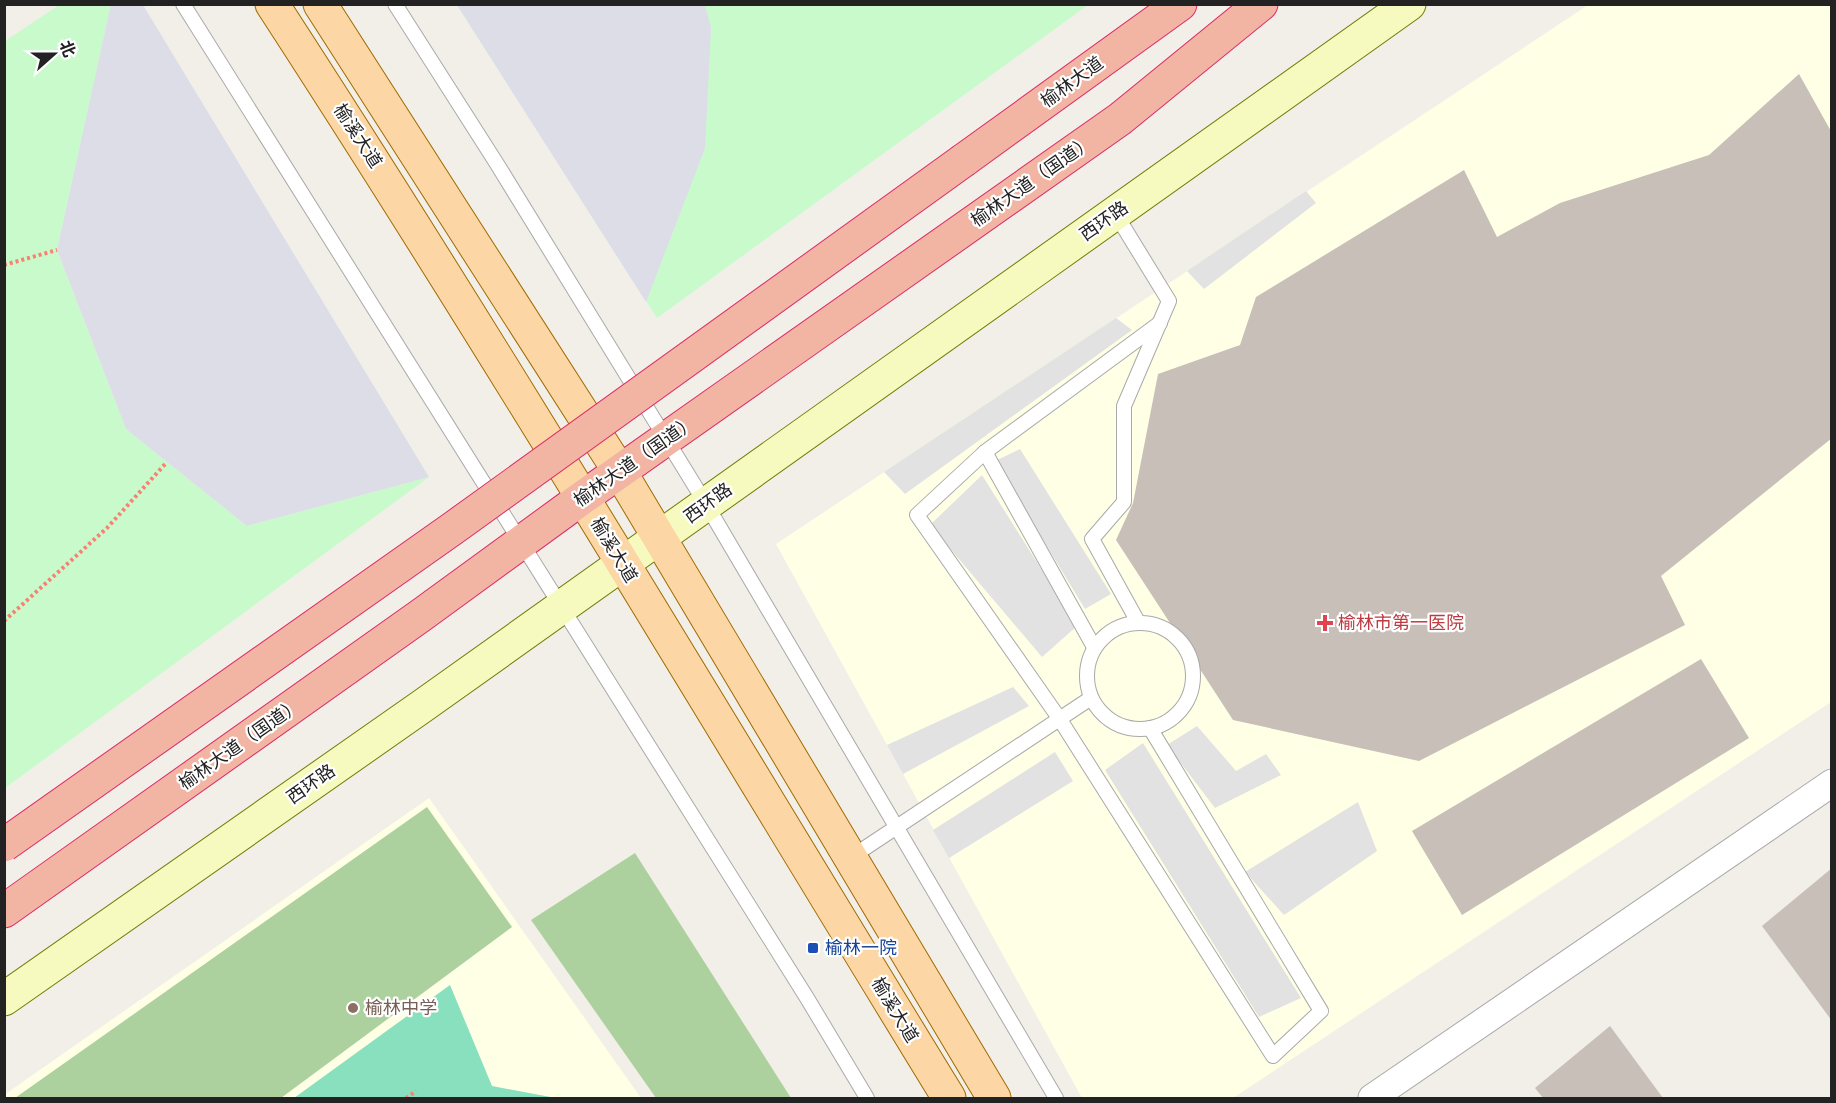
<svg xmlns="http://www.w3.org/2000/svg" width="1836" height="1103" font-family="Rubik,'Noto Sans SC',sans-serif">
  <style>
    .education { fill: #ffffe5 }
    .forest { fill: #add19e }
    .park { fill: #c8facc }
    .pitch { fill: #88e0be }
    .parking { fill: #e2e2e2 }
    .plaza { fill: #dddde8 }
    .building { fill: #c7bfb8 }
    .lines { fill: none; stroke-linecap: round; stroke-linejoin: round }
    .service-casing { stroke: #a9a9a9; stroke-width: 16 }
    .minor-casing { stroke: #a9a9a9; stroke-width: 29 }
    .secondary-casing { stroke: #707d05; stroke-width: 35 }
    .primary-casing { stroke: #a06b00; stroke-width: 35 }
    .trunk-casing { stroke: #dc2a67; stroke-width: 35 }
    .path { stroke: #fa8072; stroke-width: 4; stroke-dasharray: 3 3; stroke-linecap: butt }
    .service { stroke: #fff; stroke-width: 14 }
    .minor { stroke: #fff; stroke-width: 27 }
    .secondary { stroke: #f7fabf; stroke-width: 33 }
    .primary { stroke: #fcd6a4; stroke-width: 33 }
    .trunk { stroke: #f2b4a3; stroke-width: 33 }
    .trunk-bridge-casing { stroke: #dc2a67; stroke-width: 35; stroke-linecap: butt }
    .trunk-bridge { stroke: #f2b4a3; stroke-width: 33 }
    .health-dot { fill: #e0444e; stroke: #fff; stroke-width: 2 }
    .transit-dot { fill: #1a4fb4; stroke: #fff; stroke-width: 2 }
    .education-dot { fill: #8d6e63; stroke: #fff; stroke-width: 2 }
    .labels { text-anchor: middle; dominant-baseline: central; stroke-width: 4.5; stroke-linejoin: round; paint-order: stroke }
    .street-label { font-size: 18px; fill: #222; stroke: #fff }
    .health-label { font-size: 18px; fill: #be3a42; stroke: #fff; text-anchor: start }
    .transit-label { font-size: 18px; fill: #164399; stroke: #fff; text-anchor: start }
    .education-label { font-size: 18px; fill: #785e54; stroke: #fff; text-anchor: start }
  </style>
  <rect width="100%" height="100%" fill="#f2efe9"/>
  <g class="education">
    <polygon points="1588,5 1831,5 1831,702 1233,1098 1082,1098 776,544"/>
    <polygon points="429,798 641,1098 5,1098 4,1095"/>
  </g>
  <g class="forest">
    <polygon points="427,807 512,927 281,1098 15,1098"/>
    <polygon points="635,853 791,1098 656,1098 531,920"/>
  </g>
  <g class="park">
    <polygon points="59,5 111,5 57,250 126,429 247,526 429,477 5,788 5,41"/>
    <polygon points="457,5 1088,5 657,318"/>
  </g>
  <polygon class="pitch" points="450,985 492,1086 556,1098 294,1098"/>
  <g class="parking">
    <polygon points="1306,191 1316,203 1204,289 1187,271"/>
    <polygon points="1116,318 1132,330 905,494 884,472"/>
    <polygon points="1020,449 1111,594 1085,609 995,461"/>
    <polygon points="982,475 1077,626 1042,657 930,525"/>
    <polygon points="1013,687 1029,706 903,774 887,745"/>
    <polygon points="1197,726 1236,771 1266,754 1281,775 1215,808 1167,745"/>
    <polygon points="1143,743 1301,998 1259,1017 1105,770"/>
    <polygon points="1055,752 1073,781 949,858 933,830"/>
    <polygon points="1358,802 1377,851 1284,915 1245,872"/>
  </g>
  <g class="plaza">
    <polygon points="111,4 143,5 429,477 247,526 126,429 57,250"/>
    <polygon points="457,5 705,5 711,28 705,148 646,302"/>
  </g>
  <g class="building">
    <polygon points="1799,74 1832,133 1832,438 1661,576 1685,625 1419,761 1233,720 1116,540 1133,503 1158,374 1240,345 1256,297 1464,170 1497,237 1560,203 1709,155"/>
    <polygon points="1701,659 1749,738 1462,915 1412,831"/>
    <polygon points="1832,868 1832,1021 1762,926"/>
    <polygon points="1610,1026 1663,1098 1543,1098 1535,1088"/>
  </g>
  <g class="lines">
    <g class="service-casing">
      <g id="service">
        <polyline points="183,4 807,998 867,1098"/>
        <polyline points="395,4 497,164 706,504 1056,1098"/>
        <polyline points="1115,213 1169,301 1124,406 1124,502 1092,539 1138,622"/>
        <polyline points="985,452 1160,323"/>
        <circle cx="1140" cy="676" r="53"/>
        <polyline points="1094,647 985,452 917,515 1059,718 1273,1056 1321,1011 1150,728"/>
        <polyline points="850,858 1091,698"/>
      </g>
    </g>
    <g class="minor-casing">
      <polyline id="minor" points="1372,1098 1832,783"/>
    </g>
    <g class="secondary-casing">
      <polyline id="secondary" points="4,999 421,707 1409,4"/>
    </g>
    <g class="primary-casing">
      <g id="primary">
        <path d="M272 4C506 364 725 733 949 1098"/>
        <polyline points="320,4 620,472 994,1098"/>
      </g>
    </g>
    <g class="trunk-casing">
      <g id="trunk">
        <polyline points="964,160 1180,4"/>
        <polyline points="4,911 420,616 582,498 1120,119 1261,4"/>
      </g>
    </g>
    <g class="path">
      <polyline points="4,265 57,250"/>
      <polyline points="4,621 107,528 167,462"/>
      <polyline points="406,1098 416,1091"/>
    </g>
    <use href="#service" class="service"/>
    <use href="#minor" class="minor"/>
    <use href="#secondary" class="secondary"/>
    <use href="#primary" class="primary"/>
    <use href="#trunk" class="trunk"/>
    <g class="trunk-bridge-casing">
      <polyline id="trunk-bridge" points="4,845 452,529 964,160"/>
    </g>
    <use href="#trunk-bridge" class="trunk-bridge"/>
  </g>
  <path class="health-dot" d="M1322 614h6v6h6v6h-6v6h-6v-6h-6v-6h6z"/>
  <rect class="transit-dot" x="807" y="942" width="12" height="12" rx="3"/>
  <circle class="education-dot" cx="353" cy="1008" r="6"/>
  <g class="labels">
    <g class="street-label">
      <text transform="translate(1072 82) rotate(-36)">榆林大道</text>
      <text transform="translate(358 136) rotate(57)">榆溪大道</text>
      <text transform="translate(1032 181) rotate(-35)">榆林大道（国道）</text>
      <text transform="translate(1104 221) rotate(-35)">西环路</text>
      <text transform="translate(635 461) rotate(-35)">榆林大道（国道）</text>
      <text transform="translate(708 503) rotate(-36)">西环路</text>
      <text transform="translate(614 550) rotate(59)">榆溪大道</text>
      <text transform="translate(240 744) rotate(-35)">榆林大道（国道）</text>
      <text transform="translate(311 784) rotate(-35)">西环路</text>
      <text transform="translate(895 1010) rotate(59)">榆溪大道</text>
    </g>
    <g class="health-label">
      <text x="1338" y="623">榆林市第一医院</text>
    </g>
    <g class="transit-label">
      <text x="825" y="948">榆林一院</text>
    </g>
    <g class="education-label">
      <text x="365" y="1008">榆林中学</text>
    </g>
  </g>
  <rect width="1836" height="1103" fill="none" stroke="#222222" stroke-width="12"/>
  <g transform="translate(54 54) rotate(69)" stroke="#ffffff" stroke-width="4.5" paint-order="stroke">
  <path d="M0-4.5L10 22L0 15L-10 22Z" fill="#222222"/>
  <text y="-9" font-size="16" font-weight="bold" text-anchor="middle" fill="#222222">北</text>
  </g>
</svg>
